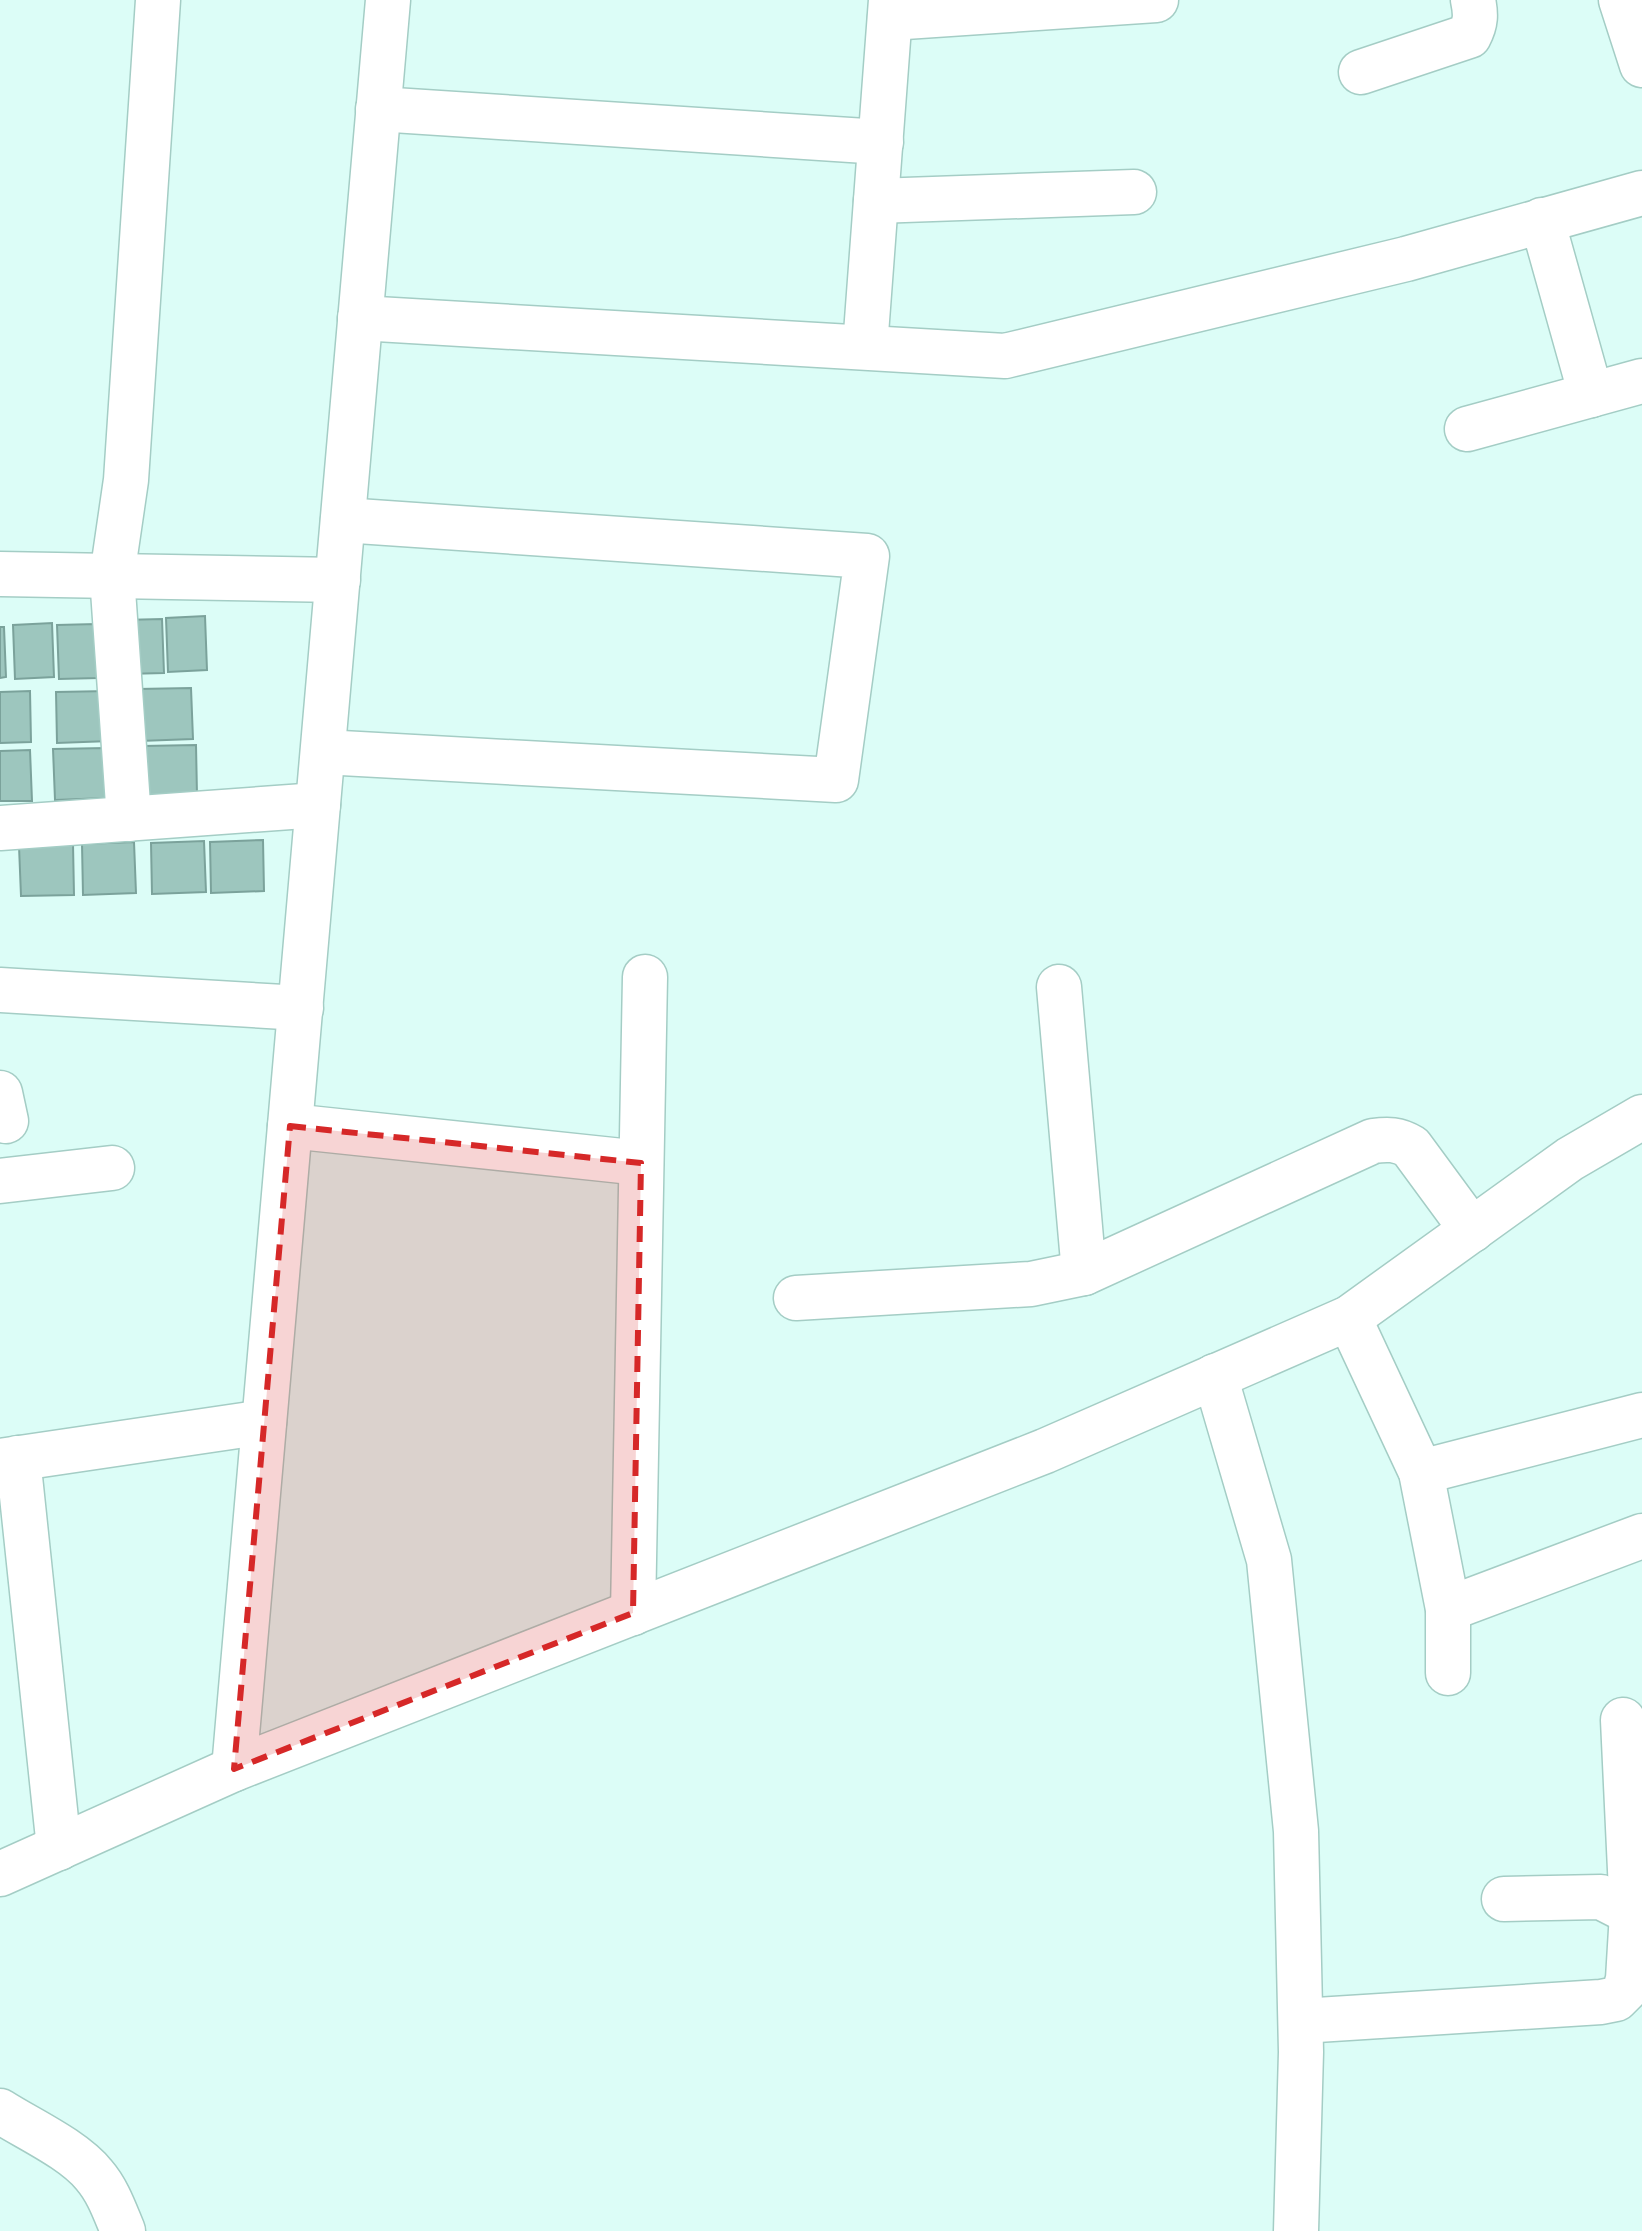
<svg xmlns="http://www.w3.org/2000/svg" width="1642" height="2231" font-family="'Libre Baskerville',serif">
  <style>
    .building { fill: #9dc6be; stroke: #7ba29b; stroke-width: 2 }
    .lines { fill: none; stroke-linecap: round; stroke-linejoin: round }
    .minor-casing { stroke: #a4cdc5; stroke-width: 47 }
    .minor { stroke: #fff; stroke-width: 44 }
    .marked { fill: #d62828; fill-opacity: 0.2; stroke: #d62828; stroke-width: 6; stroke-dasharray: 16 10; stroke-linejoin: round }
  </style>
  <rect width="100%" height="100%" fill="#dcfdf7"/>
  <g class="building">
    <polygon points="205,616 207,670 168,672 166,618"/>
    <polygon points="162,619 164,673 125,674 123,620"/>
    <polygon points="52,623 54,677 15,679 13,625"/>
    <polygon points="96,624 98,678 59,679 57,625"/>
    <polygon points="0,627 4,627 6,677 0,678"/>
    <polygon points="191,688 193,739 140,741 138,689"/>
    <polygon points="30,691 31,742 0,743 0,692"/>
    <polygon points="109,691 110,741 57,743 56,692"/>
    <polygon points="196,745 197,795 144,797 143,746"/>
    <polygon points="106,748 107,798 55,800 53,749"/>
    <polygon points="30,750 32,801 0,801 0,751"/>
    <polygon points="263,840 264,891 211,893 210,842"/>
    <polygon points="204,841 206,892 152,894 151,843"/>
    <polygon points="134,842 136,893 83,895 82,844"/>
    <polygon points="73,844 74,895 21,896 19,846"/>
  </g>
  <g class="lines">
    <g class="minor-casing">
      <g id="minor">
        <polyline points="1621,0 1642,65"/>
        <polyline points="890,18 1156,0"/>
        <path d="M1361 72 1469 36C1476 23 1476 14 1473 0"/>
        <polyline points="378,109 881,142"/>
        <polyline points="876,201 1134,192"/>
        <polyline points="1542,220 1591,395"/>
        <polyline points="360,318 1005,356 1406,259 1642,193"/>
        <polyline points="865,347 891,0"/>
        <polyline points="1467,429 1642,381"/>
        <polyline points="0,574 338,580"/>
        <polyline points="323,752 836,780 867,556 343,520"/>
        <polyline points="129,819 112,576 126,480 158,0"/>
        <polyline points="0,828 318,805"/>
        <polyline points="1059,987 1084,1273"/>
        <polyline points="0,990 301,1008"/>
        <polyline points="0,1093 6,1121"/>
        <polyline points="290,1126 641,1163"/>
        <polyline points="0,1181 112,1168"/>
        <path d="M796 1298 1031 1284 1084 1273 1373 1141C1388 1139 1398 1139 1411 1147L1472 1230"/>
        <polyline points="1349,1318 1421,1472 1448,1609 1448,1673"/>
        <polyline points="1215,1376 1269,1560 1296,1831 1301,2052 1296,2231"/>
        <polyline points="18,1458 59,1848"/>
        <polyline points="0,1461 264,1422"/>
        <polyline points="1421,1472 1642,1415"/>
        <polyline points="1448,1609 1642,1536"/>
        <polyline points="633,1613 645,977"/>
        <polyline points="234,1769 388,0"/>
        <polyline points="0,1874 234,1769 1045,1451 1349,1318 1570,1159 1642,1117"/>
        <polyline points="1504,1899 1601,1897 1642,1918"/>
        <polyline points="1301,2021 1601,2002 1616,1999 1625,1990 1628,1979 1632,1913 1623,1720"/>
        <path d="M0 2111C28 2129 73 2149 94 2175 108 2191 115 2212 123 2231"/>
      </g>
    </g>
    <use href="#minor" class="minor"/>
  </g>
  <path class="marked" d="M290 1126 641 1163 633 1613 234 1769Z"/>
</svg>
